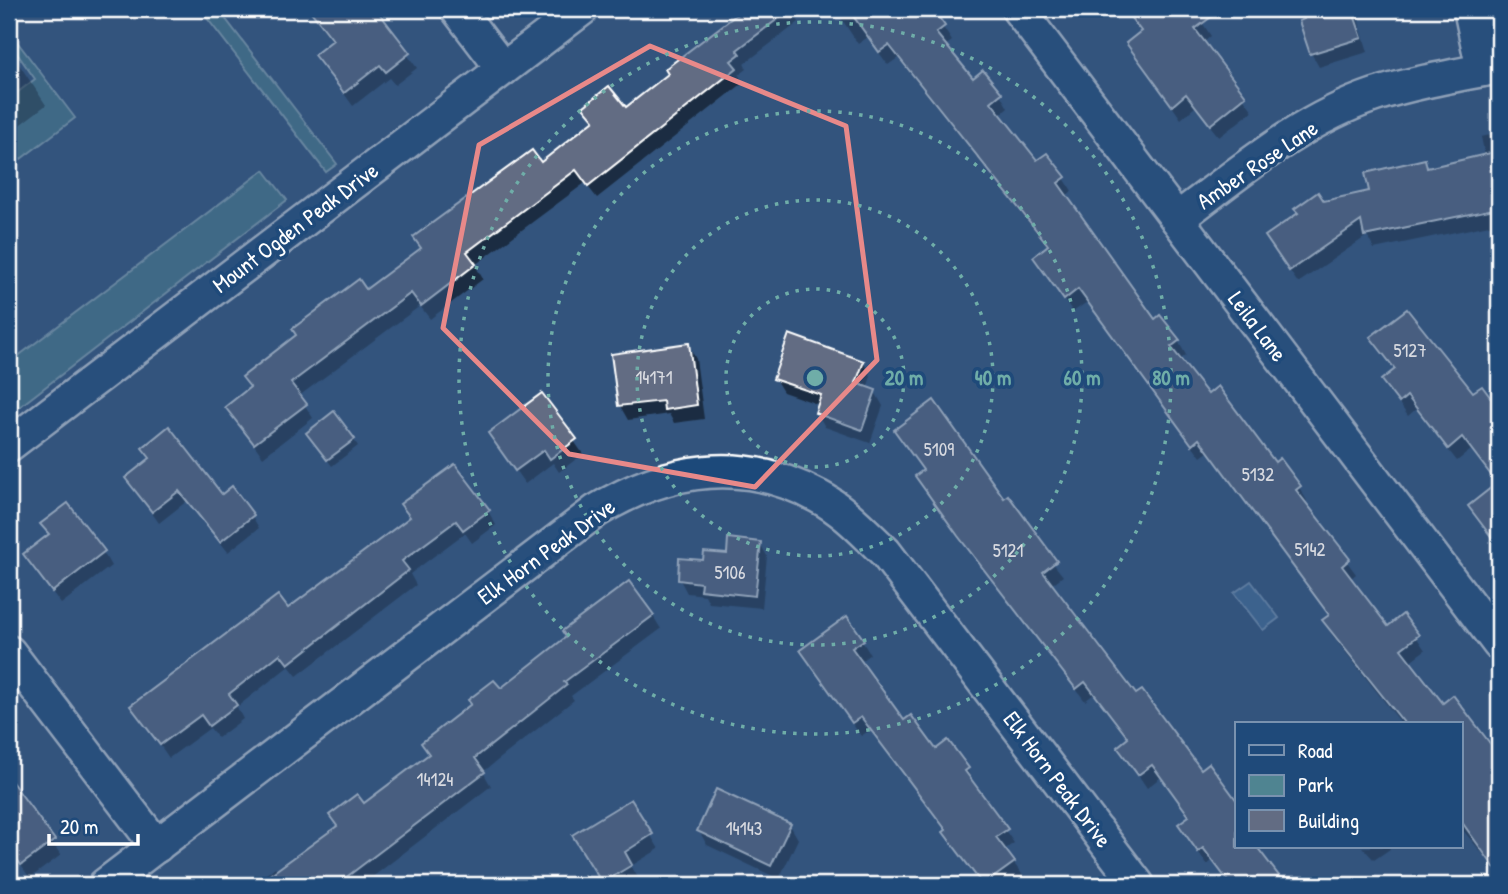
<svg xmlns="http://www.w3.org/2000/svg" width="1508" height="894" font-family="'Patrick Hand',sans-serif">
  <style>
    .green { fill: #4f8491; stroke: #a7c2c8; stroke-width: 2 }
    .water { fill: #4673a1; stroke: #90abc7; stroke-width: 2 }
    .shadow { fill: #0007 }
    .building { fill: #626c83; stroke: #fff; stroke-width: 2 }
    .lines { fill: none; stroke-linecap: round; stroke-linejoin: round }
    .street-casing { stroke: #fff; stroke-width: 37 }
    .street { stroke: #1f4a7a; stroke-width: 32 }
    .marked { fill: none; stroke: #e88989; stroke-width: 5; stroke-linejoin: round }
    .ring { fill: none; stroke: #6fada8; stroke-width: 3.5; stroke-dasharray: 3.5 7 }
    .labels { text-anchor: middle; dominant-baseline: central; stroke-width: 7; stroke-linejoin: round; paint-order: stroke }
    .number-label { font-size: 19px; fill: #d8dae0 }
    .street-label { font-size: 23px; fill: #fff; stroke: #1f4a7a }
    .centre { fill: #6fada8; stroke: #1f4a7a; stroke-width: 3.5 }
    .ring-label { font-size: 21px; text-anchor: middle; font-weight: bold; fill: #6fada8; stroke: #1f4a7a; stroke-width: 7; stroke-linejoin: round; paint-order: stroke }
  </style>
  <rect width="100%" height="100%" fill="#33547d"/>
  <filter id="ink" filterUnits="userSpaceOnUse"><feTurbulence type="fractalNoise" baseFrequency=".0143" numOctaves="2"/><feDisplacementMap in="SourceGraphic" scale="14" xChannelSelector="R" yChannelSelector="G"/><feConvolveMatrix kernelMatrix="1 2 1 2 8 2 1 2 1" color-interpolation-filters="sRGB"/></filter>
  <g filter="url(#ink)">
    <g class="green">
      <polygon points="200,9 218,9 337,164 326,172"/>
      <polygon points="9,31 75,118 9,168 9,99 35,79 9,42"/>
      <polygon points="264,170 287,200 9,415 9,363"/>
    </g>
    <polygon class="water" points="1251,581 1279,618 1263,630 1234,593"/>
    <g class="shadow">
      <polygon points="308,9 374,9 417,68 395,85 389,78 353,106 316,55 333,42"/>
      <polygon points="745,9 791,9 799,22 744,64 747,69 739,75 743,83 597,198 585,183 475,265 483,279 430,319 420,306 299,396 313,418 263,457 227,407 366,291 594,123 585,108 625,110"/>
      <polygon points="841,9 931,9 952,41 945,46 973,80 1000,94 1008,108 1000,115 1036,163 1064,178 1072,191 1065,197 1154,321 1178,341 1186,355 1179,360 1208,397 1299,487 1307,501 1304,503 1356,574 1350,579 1388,629 1403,617 1425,650 1409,662 1443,706 1494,751 1499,751 1499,873 1461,828 1461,724 1402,724 1332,635 1324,621 1330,617 1208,452 1201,457 1087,302 1073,312 1035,257 1048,247 898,58 888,65 868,37 858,44 837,12"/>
      <polygon points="1123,9 1193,9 1211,36 1203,43 1253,111 1219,137 1195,107 1181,119 1128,43 1141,33"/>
      <polygon points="1297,9 1373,9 1357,16 1368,52 1319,67 1311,53"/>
      <polygon points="9,49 46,105 9,133"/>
      <polygon points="1499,133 1499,223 1374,249 1367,236 1298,283 1275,250 1324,203 1371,193 1424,161 1429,169 1485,156 1481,137"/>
      <polygon points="1372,338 1473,395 1481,388 1499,411 1499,538 1495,542 1498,485 1471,450 1457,461 1416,409 1408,416 1383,381 1396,371"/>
      <polygon points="688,345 696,359 704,419 674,423 669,414 628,420 620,406"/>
      <polygon points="863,362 871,376 867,389 875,392 883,406 870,443 825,427 817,413 820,405 783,392 775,379"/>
      <polygon points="542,395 583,454 559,472 553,463 525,484 490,434"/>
      <polygon points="896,430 1004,500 1063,576 1051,585 1237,847 1255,847 1284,885 1230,885 1212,861 1207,865 1180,824 1190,817 1161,777 1147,788 1119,747 1129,740 1094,694 1085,701 925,490 917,476 924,471"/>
      <polygon points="312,439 354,440 358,446 332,466"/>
      <polygon points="144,448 252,516 259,528 228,552 187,501 159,523 127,478 151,460"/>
      <polygon points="403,504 488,511 496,525 472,543 465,533 410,574 416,585 297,676 289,666 237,707 243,719 218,738 210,728 169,758 133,706 288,610 411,518"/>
      <polygon points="42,524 103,552 111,566 61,604 25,555 49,536"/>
      <polygon points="760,543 767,556 762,608 709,603 705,595 687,593 680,580 705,562"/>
      <polygon points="653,616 661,629 571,696 574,700 483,772 491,786 362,885 253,885 275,867 278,871 430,755 501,690"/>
      <polygon points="862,641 870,654 860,662 903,723 936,751 967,769 973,784 1014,843 1004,850 1030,885 982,885 953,846 947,832 870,730 861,736 810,664"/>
      <polygon points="9,781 61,855 30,878 9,849"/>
      <polygon points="630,801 659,849 631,866 639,879 629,885 605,885 582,850"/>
      <polygon points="790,825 798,839 779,879 707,845 699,831"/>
      <polygon points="1362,847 1389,847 1390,849 1374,860"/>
    </g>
    <g class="building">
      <polygon points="309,9 376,9 410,53 386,72 380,65 344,93 314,55 333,40"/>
      <polygon points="744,9 791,9 737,50 740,54 731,61 737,68 588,186 576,170 467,252 476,264 421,306 411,293 291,383 307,404 254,444 225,407 250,387 242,377 296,335 292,329 359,279 366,289 421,248 413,237 532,150 541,162 594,120 583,107 609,86 626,107 668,74 665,69"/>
      <polygon points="848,9 933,9 945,26 936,33 973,78 983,70 1002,93 991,102 1037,160 1047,153 1066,177 1058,183 1155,319 1160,315 1180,340 1171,347 1208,394 1218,386 1275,462 1280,458 1301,486 1296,490 1350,559 1342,566 1388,626 1403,614 1419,635 1401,649 1443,703 1453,695 1499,755 1499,874 1461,821 1461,724 1405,724 1322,620 1329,615 1199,439 1192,445 1078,289 1064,300 1033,257 1048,245 889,45 879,52"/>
      <polygon points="1124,9 1222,9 1195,29 1246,96 1210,125 1186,94 1172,106 1126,43 1141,31"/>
      <polygon points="1300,9 1352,9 1362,38 1310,54 1299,21 1304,19"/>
      <polygon points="1499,151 1499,208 1364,236 1361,221 1289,271 1265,236 1298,213 1294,209 1318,192 1324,201 1369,191 1365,173 1425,159 1427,168"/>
      <polygon points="1407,309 1473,392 1482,386 1499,409 1499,547 1468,506 1497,483 1462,437 1448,449 1407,396 1399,403 1381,380 1395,369 1370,337"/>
      <polygon points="789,334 864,361 856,383 876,390 862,430 815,413 821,395 773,379"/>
      <polygon points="689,343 697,405 664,410 663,401 618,406 611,354"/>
      <polygon points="542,393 577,439 550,459 544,450 515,471 488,433"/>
      <polygon points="934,400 1004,498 1008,495 1057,561 1043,572 1136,694 1142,690 1201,769 1209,763 1237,801 1237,847 1257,847 1286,885 1231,885 1203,848 1198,852 1178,824 1189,816 1152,765 1138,775 1117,747 1128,738 1085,682 1076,689 958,536 915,476 923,470 894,430"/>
      <polygon points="334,411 355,439 327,460 306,433"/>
      <polygon points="169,426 222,494 232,486 254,515 220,542 179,491 152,512 125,478 150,458 142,448"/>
      <polygon points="455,464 490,510 463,530 456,521 402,561 409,570 288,664 280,654 229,694 237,705 209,726 201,715 160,745 130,706 278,595 288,608 410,517 400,504"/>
      <polygon points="68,503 105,551 52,592 23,554 49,534 40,524"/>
      <polygon points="728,538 761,542 755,596 700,590 701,583 678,580 679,558 703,560 704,552 727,554"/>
      <polygon points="629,581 654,615 564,682 567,685 475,758 485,772 336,885 256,885 337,826 329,815 357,794 364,803 429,754 421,743 471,704 468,700 494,680 501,688 566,637 562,631"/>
      <polygon points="847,616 864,640 852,648 904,720 911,715 936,749 948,740 969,768 965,771 1008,829 996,837 1015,862 983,885 943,832 946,830 861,717 852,723 800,650"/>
      <polygon points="9,778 55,840 21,865 9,848"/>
      <polygon points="716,789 791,824 771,866 697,831"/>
      <polygon points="631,799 653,834 625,852 632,865 602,883 572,835"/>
    </g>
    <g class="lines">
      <g class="street-casing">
        <g id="street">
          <polyline points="457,9 503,69"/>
          <polyline points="1018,9 1499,644"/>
          <polyline points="1470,9 1483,70"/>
          <path d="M1177 219C1239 173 1300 120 1375 95 1415 82 1458 75 1499 67"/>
          <polyline points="9,445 582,9"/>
          <polyline points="9,652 157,846"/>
          <path d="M105 885 596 511C666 468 743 455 819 497 844 510 864 532 885 552L1138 885"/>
        </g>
      </g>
      <use href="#street" class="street"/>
    </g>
  </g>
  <path d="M0 0H1508V894H0ZM650 46 846 126 877 360 755 487 569 454 443 328 479 145Z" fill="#33547d" fill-opacity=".55" fill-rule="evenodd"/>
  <path class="marked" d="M650 46 846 126 877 360 755 487 569 454 443 328 479 145Z"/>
  <g class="ring">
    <circle cx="815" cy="378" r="89"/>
    <circle cx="815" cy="378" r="178"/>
    <circle cx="815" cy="378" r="267"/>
    <circle cx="815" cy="378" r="356"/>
  </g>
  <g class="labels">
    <g class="number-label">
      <text x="1410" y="350">5127</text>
      <text x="654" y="377">14171</text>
      <text x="939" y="449">5109</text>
      <text x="1258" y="474">5132</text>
      <text x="1310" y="549">5142</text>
      <text x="1008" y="550">5121</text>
      <text x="730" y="572">5106</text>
      <text x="435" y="779">14124</text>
      <text x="744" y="828">14143</text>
    </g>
    <g class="street-label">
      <text transform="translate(1257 164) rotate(-34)">Amber Rose Lane</text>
      <text transform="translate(295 227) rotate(-37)">Mount Ogden Peak Drive</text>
      <text transform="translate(1258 326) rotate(53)">Leila Lane</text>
      <text transform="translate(546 551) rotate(-36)">Elk Horn Peak Drive</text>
      <text transform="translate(1058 779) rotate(53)">Elk Horn Peak Drive</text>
    </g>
  </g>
  <circle cx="815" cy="378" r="10" class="centre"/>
  <g class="ring-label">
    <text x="904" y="385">20 m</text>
    <text x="993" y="385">40 m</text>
    <text x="1082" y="385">60 m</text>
    <text x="1171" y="385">80 m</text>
  </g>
  <rect width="1508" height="894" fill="none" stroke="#1f4a7a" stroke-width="35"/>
  <rect x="18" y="18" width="1473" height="859" fill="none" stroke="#fff" stroke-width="2.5" filter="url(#ink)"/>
  <rect x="1235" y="722" width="228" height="126" fill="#1f4a7a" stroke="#7992af" stroke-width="2"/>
  <rect x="1249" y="745" width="35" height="10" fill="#1f4a7a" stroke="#7992af" stroke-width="2"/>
  <text x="1298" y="758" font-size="21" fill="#ffffff">Road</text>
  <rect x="1249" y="775" width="35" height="21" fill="#4f8491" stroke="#7992af" stroke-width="2"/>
  <text x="1298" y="792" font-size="21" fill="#ffffff">Park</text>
  <rect x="1249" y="810" width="35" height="21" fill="#626c83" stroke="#7992af" stroke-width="2"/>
  <text x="1298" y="828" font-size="21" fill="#ffffff">Building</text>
  <path d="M49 834v10h89v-10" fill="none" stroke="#ffffff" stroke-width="3.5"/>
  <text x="60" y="834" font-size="21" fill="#ffffff" stroke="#1f4a7a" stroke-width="5" paint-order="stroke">20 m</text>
</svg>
